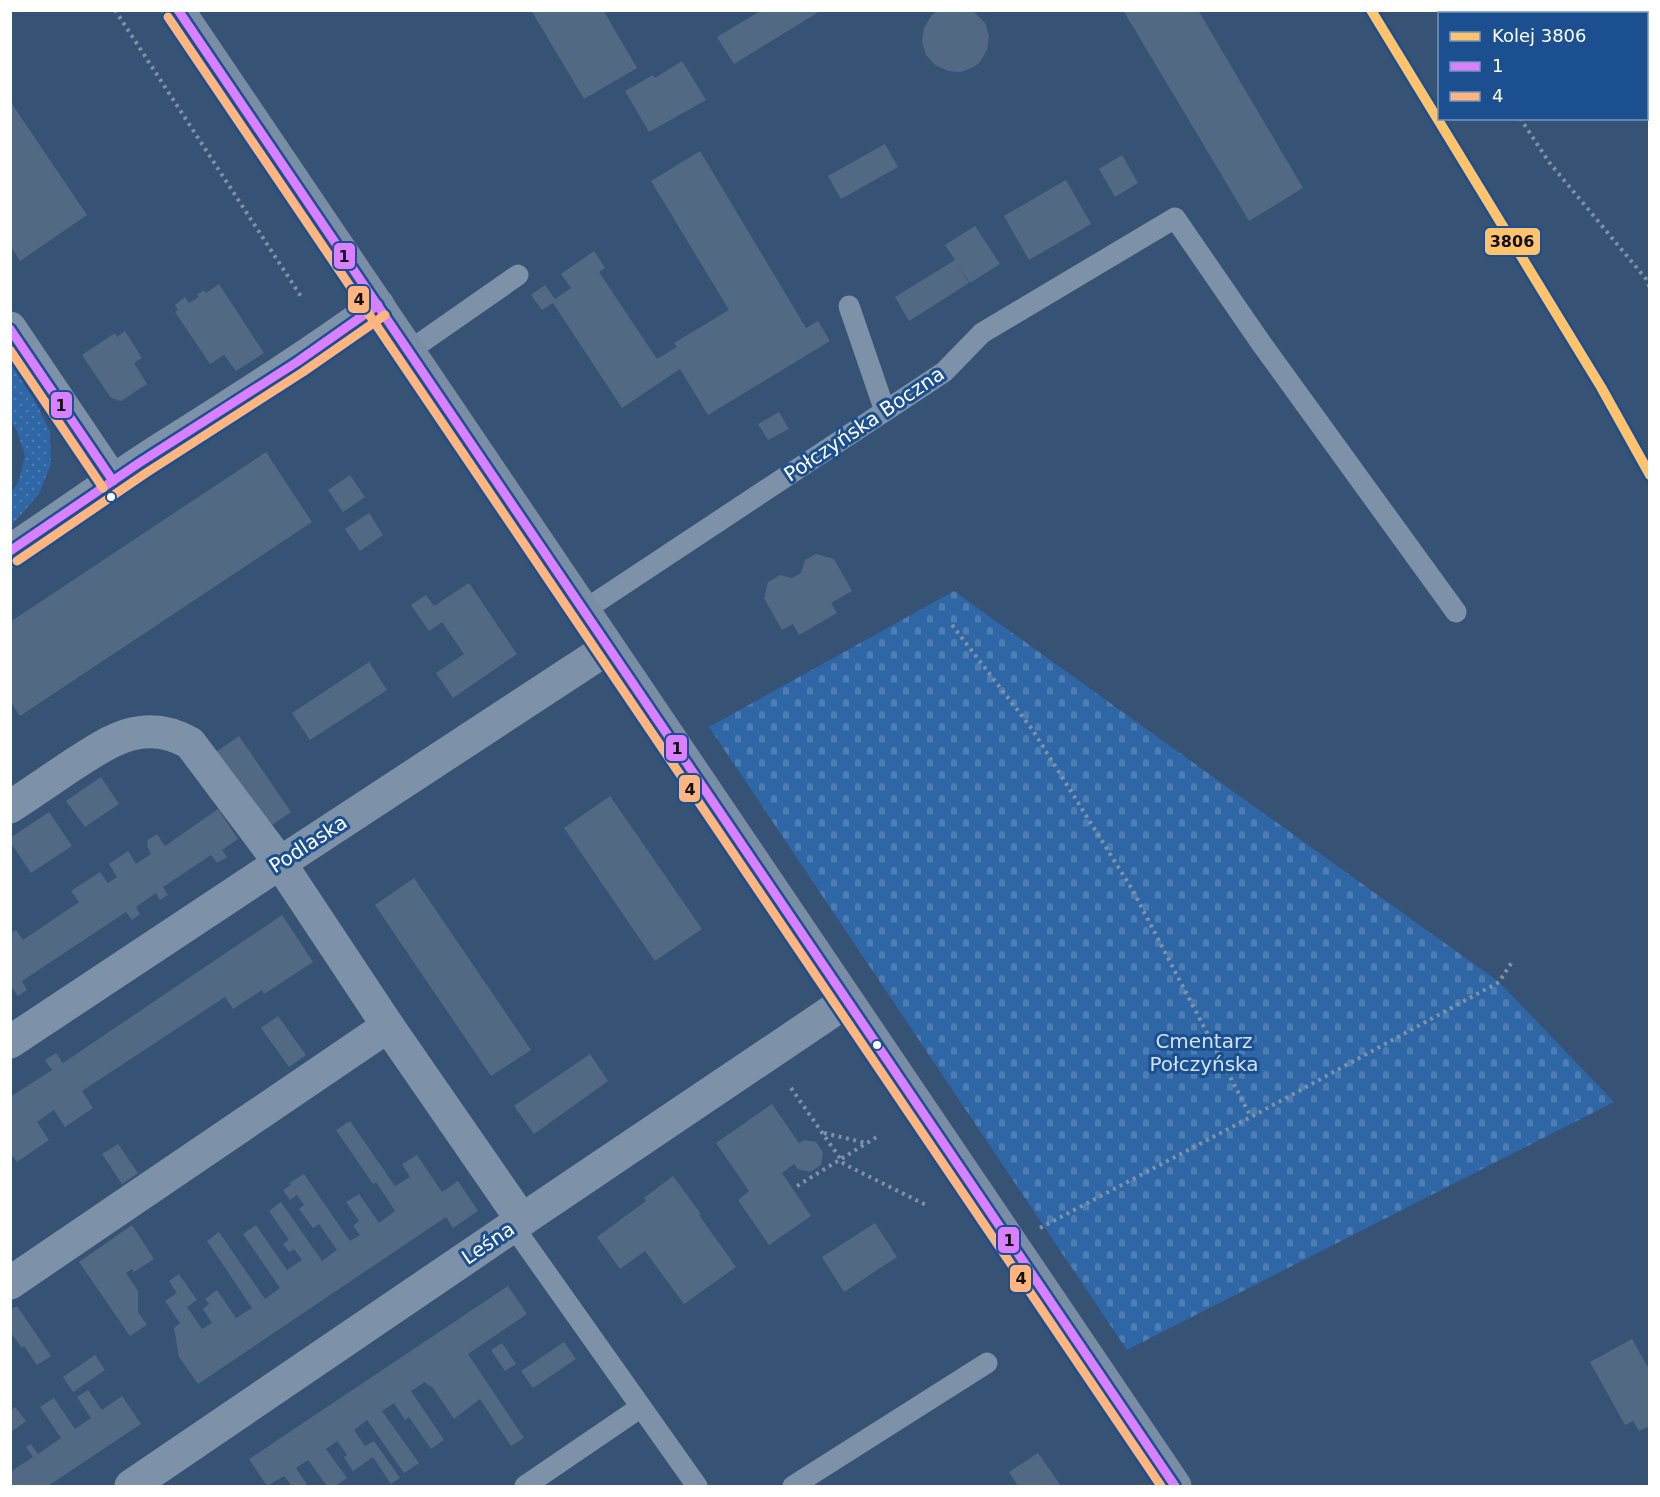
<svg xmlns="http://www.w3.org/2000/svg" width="1660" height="1497" font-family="'DejaVu Sans',sans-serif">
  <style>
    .grass { fill: url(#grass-dots) }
    .cemetery { fill: url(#cemetery-stones) }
    .building { fill: #526984 }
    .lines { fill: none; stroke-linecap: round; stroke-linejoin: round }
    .path { stroke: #7d92a8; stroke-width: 4; stroke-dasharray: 3 4.5; stroke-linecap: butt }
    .lane { stroke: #7d92a8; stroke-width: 21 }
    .street { stroke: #7d92a8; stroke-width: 33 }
    .secondary { stroke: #798da4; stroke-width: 33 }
    .bus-1-casing { stroke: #1b4f8f; stroke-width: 14 }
    .bus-2-casing { stroke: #1b4f8f; stroke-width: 14 }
    .bus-1 { stroke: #d880ff; stroke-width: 9 }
    .bus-2 { stroke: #ffb580; stroke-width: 9 }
    .rail-1-casing { stroke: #1b4f8f; stroke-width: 15 }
    .rail-1 { stroke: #ffc26d; stroke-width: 10 }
    .bus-dot { fill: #fff; stroke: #1b4f8f; stroke-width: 2 }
    .labels { text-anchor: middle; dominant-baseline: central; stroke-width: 6; stroke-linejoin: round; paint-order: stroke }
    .street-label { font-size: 20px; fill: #fff; stroke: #1b4f8f }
    .park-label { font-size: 20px; fill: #cfe3fa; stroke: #1b4f8f }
    .line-badge { stroke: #1b4f8f; stroke-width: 2 }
    .pale-badge-label { font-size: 16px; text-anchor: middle; font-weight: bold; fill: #111 }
  </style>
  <defs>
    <pattern id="grass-dots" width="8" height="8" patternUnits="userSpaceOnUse" patternTransform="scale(1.5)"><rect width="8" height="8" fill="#2f66a5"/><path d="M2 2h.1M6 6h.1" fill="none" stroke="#4e7db2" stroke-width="1.8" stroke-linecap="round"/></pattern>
    <pattern id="cemetery-stones" width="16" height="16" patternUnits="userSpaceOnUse" patternTransform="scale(1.5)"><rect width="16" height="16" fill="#2f66a5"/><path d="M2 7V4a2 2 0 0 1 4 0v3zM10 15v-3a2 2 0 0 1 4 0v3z" fill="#4e7db2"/></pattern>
  </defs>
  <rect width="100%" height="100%" fill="#365274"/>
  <polygon class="grass" points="11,364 35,401 50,431 51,464 39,494 11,526 11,492 18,483 25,456 17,431 11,421"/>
  <polygon class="cemetery" points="954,591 1499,982 1614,1102 1127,1350 709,727"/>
  <g class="building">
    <polygon points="531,10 603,10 637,68 584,99"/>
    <polygon points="762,10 822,10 734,64 717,37"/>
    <polygon points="938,10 972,10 985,23 989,36 987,50 980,62 974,67 961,72 948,71 935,65 926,55 922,42 924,28 931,16"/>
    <polygon points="1123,10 1198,10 1303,188 1249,221"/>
    <polygon points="682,61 706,100 649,132 625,91 653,75 655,78"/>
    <polygon points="10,101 87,215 20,261 10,245"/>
    <polygon points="885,144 898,167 841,199 828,176"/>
    <polygon points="700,151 806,328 818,321 830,341 708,415 680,369 622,408 553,303 542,310 531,295 545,285 555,299 571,288 561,274 594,251 605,268 599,272 657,359 677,347 674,343 729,310 651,181"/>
    <polygon points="1122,155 1138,183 1115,197 1099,169"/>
    <polygon points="1066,180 1091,224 1029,260 1004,216"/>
    <polygon points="975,226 1000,264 970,283 956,262 969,283 909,321 895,297 955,260 945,245"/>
    <polygon points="219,284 264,353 236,371 224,355 210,364 175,312 178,310 175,305 185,297 189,303 199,297 197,295 204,290 206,293"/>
    <polygon points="125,331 142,358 134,363 147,384 121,401 111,398 82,355 115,333 117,337"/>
    <polygon points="779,412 789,429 768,440 758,424"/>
    <polygon points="266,452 312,522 20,716 10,701 10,622"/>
    <polygon points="350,475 365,497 343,512 328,490"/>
    <polygon points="369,513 383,535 360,551 345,529"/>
    <polygon points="816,554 834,559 852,591 831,603 837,613 799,635 793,624 782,630 764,598 768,582 780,575 792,578 801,573 805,560"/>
    <polygon points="469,583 517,654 453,698 436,673 464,654 442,622 429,631 411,605 426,595 434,606"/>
    <polygon points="369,662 387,690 310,740 292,713"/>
    <polygon points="239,736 291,812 265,830 213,754"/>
    <polygon points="101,777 119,804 85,827 66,801"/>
    <polygon points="610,796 702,929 655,961 564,828"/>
    <polygon points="218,809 238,839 222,850 227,857 217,863 211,855 163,887 168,895 160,900 156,893 136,907 140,914 132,920 126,912 22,981 27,990 18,996 12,988 10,989 10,933 16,930 23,940 79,902 71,891 100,872 108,883 117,877 109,864 128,851 136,864 151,854 147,846 148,840 157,834 165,846"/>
    <polygon points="49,812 72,846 31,873 10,842 10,838"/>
    <polygon points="414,878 531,1050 491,1076 375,905"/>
    <polygon points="282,915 313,962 264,994 262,990 233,1009 225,997 82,1091 93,1108 65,1127 54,1110 37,1122 49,1140 17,1162 10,1153 10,1097 52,1070 45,1060 56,1053 63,1063"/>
    <polygon points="278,1016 306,1055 289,1067 261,1028"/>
    <polygon points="590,1054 608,1081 534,1134 514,1106"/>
    <polygon points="772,1104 799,1143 804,1140 816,1142 823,1152 821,1165 810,1172 798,1169 794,1164 782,1173 811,1216 769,1245 738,1200 749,1191 716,1143"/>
    <polygon points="350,1121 395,1186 410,1177 402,1164 417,1155 442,1192 458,1181 478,1211 453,1228 446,1217 198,1384 179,1357 174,1328 180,1323 165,1301 177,1293 169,1281 179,1274 197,1300 187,1307 202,1329 212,1323 203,1309 209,1304 205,1299 217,1290 236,1318 252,1308 207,1241 219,1232 265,1299 280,1288 243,1234 256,1225 287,1270 302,1260 294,1249 289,1252 283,1244 289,1240 269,1211 281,1202 322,1261 337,1250 319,1224 313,1228 299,1209 304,1205 297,1195 290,1200 283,1190 291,1185 289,1183 304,1174 350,1241 360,1235 353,1226 359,1221 346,1202 359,1194 379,1223 395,1211 376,1182 373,1184 336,1130"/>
    <polygon points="118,1144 138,1173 122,1184 102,1154"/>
    <polygon points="673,1176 701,1214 699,1215 736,1267 684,1304 645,1251 620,1269 597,1237 646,1201 644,1198"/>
    <polygon points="875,1223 897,1257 844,1292 822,1257"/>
    <polygon points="132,1225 154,1259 134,1272 132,1269 126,1273 138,1291 138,1312 147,1325 130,1336 79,1262"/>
    <polygon points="508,1286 527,1314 468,1354 524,1438 511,1446 480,1399 454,1419 433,1388 428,1385 425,1382 411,1391 444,1440 431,1449 409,1417 405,1420 394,1403 382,1411 419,1463 404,1473 367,1420 354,1430 365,1446 374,1441 400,1478 391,1484 373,1457 353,1471 344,1457 347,1455 337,1441 326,1449 347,1478 335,1486 327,1486 308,1460 296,1468 308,1486 292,1486 284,1476 267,1486 249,1459"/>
    <polygon points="17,1306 51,1356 37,1365 24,1346 22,1348 10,1332 10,1310"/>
    <polygon points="1632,1339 1650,1371 1650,1426 1639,1431 1633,1421 1625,1425 1590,1362"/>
    <polygon points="564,1342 576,1359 533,1388 521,1371"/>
    <polygon points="502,1343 516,1364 505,1371 491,1350"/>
    <polygon points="95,1355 105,1370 73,1392 63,1377"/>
    <polygon points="88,1390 102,1410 122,1396 141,1424 48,1486 10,1486 10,1472 33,1457 26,1447 31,1444 38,1454 61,1438 40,1407 54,1398 75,1429 91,1418 77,1397"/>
    <polygon points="15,1407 26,1421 10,1433 10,1411"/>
    <polygon points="1038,1453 1061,1486 1018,1486 1009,1472"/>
  </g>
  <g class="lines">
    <g class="path">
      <polyline points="115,10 302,298"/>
      <polyline points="1448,10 1450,14"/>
      <polyline points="1520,118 1549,162 1646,279 1650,288"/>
      <polyline points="952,625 1032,729 1132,889 1251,1117"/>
      <polyline points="791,1088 844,1164 928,1206"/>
      <polyline points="824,1133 866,1143"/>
      <polyline points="797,1186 880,1135"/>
      <polyline points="1040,1228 1251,1117 1499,982 1512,962"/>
    </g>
    <g class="lane">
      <polyline points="849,306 885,411"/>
      <polyline points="409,351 518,275"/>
      <polyline points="583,611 944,372 982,333 1175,218 1261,343 1456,612"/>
      <polyline points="513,1226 697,1486"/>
      <polyline points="525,1486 641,1407"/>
      <polyline points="793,1486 987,1363"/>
    </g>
    <g class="street">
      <polyline points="10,328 113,481"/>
      <path d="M10 551C60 518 108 483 158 451 232 404 307 357 378 305"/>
      <path d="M10 807C30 794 49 781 68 768 108 742 143 716 190 743L280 863 388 1026 522 1220"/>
      <polyline points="10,1042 280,863 608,648"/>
      <polyline points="10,1283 388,1026"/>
      <polyline points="131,1486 522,1220 847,1001"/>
    </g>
    <polyline class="secondary" points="178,10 1175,1486"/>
    <g class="bus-1-casing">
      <g id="bus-1">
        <polyline points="178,10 1175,1486"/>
        <polyline points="10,329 113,481"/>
        <polyline points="10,551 139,463 297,362 378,305"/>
      </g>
    </g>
    <g class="bus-2-casing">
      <g id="bus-2">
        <polyline points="168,17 1161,1486"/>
        <polyline points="10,350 103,488"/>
        <polyline points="17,561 146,473 303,372 385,315"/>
      </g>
    </g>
    <use href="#bus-1" class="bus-1"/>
    <use href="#bus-2" class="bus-2"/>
    <g class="rail-1-casing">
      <polyline id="rail-1" points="1371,10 1601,387 1650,475"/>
    </g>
    <use href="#rail-1" class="rail-1"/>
  </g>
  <g class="bus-dot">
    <circle cx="111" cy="497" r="5"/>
    <circle cx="877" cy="1045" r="5"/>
  </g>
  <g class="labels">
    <g class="street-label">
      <text transform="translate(864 424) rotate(-34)">Połczyńska Boczna</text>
      <text transform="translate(308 844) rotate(-33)">Podlaska</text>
      <text transform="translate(488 1243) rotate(-34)">Leśna</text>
    </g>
    <g class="park-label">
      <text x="1204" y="1041">Cmentarz<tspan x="1204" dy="23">Połczyńska</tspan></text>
    </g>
  </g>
  <g class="line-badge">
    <rect x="1484" y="227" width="57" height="29" rx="6" fill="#ffc26d"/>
    <rect x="333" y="242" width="23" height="28" rx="6" fill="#d880ff"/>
    <rect x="347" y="285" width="23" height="29" rx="6" fill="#ffb580"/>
    <rect x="50" y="391" width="23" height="28" rx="6" fill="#d880ff"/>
    <rect x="665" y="734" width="23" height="28" rx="6" fill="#d880ff"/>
    <rect x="678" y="774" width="23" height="29" rx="6" fill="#ffb580"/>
    <rect x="997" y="1226" width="23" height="28" rx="6" fill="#d880ff"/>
    <rect x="1009" y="1264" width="23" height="29" rx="6" fill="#ffb580"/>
  </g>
  <g class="pale-badge-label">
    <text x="1512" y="247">3806</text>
    <text x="344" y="262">1</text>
    <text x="359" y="305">4</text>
    <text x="61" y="411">1</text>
    <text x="677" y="754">1</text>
    <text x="690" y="795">4</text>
    <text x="1009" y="1246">1</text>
    <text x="1021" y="1284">4</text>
  </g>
  <rect width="1660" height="1497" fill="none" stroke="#ffffff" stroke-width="24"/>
  <rect x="1438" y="12" width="210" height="108" fill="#1b4f8f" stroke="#7695bc" stroke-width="1.5"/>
  <rect x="1450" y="32" width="30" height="9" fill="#ffc26d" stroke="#7695bc" stroke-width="1.5"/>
  <text x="1492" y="42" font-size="18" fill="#ffffff">Kolej 3806</text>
  <rect x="1450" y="62" width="30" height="9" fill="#d880ff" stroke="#7695bc" stroke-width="1.5"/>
  <text x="1492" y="72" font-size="18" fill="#ffffff">1</text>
  <rect x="1450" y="92" width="30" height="9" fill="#ffb580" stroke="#7695bc" stroke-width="1.5"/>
  <text x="1492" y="102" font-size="18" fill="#ffffff">4</text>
</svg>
